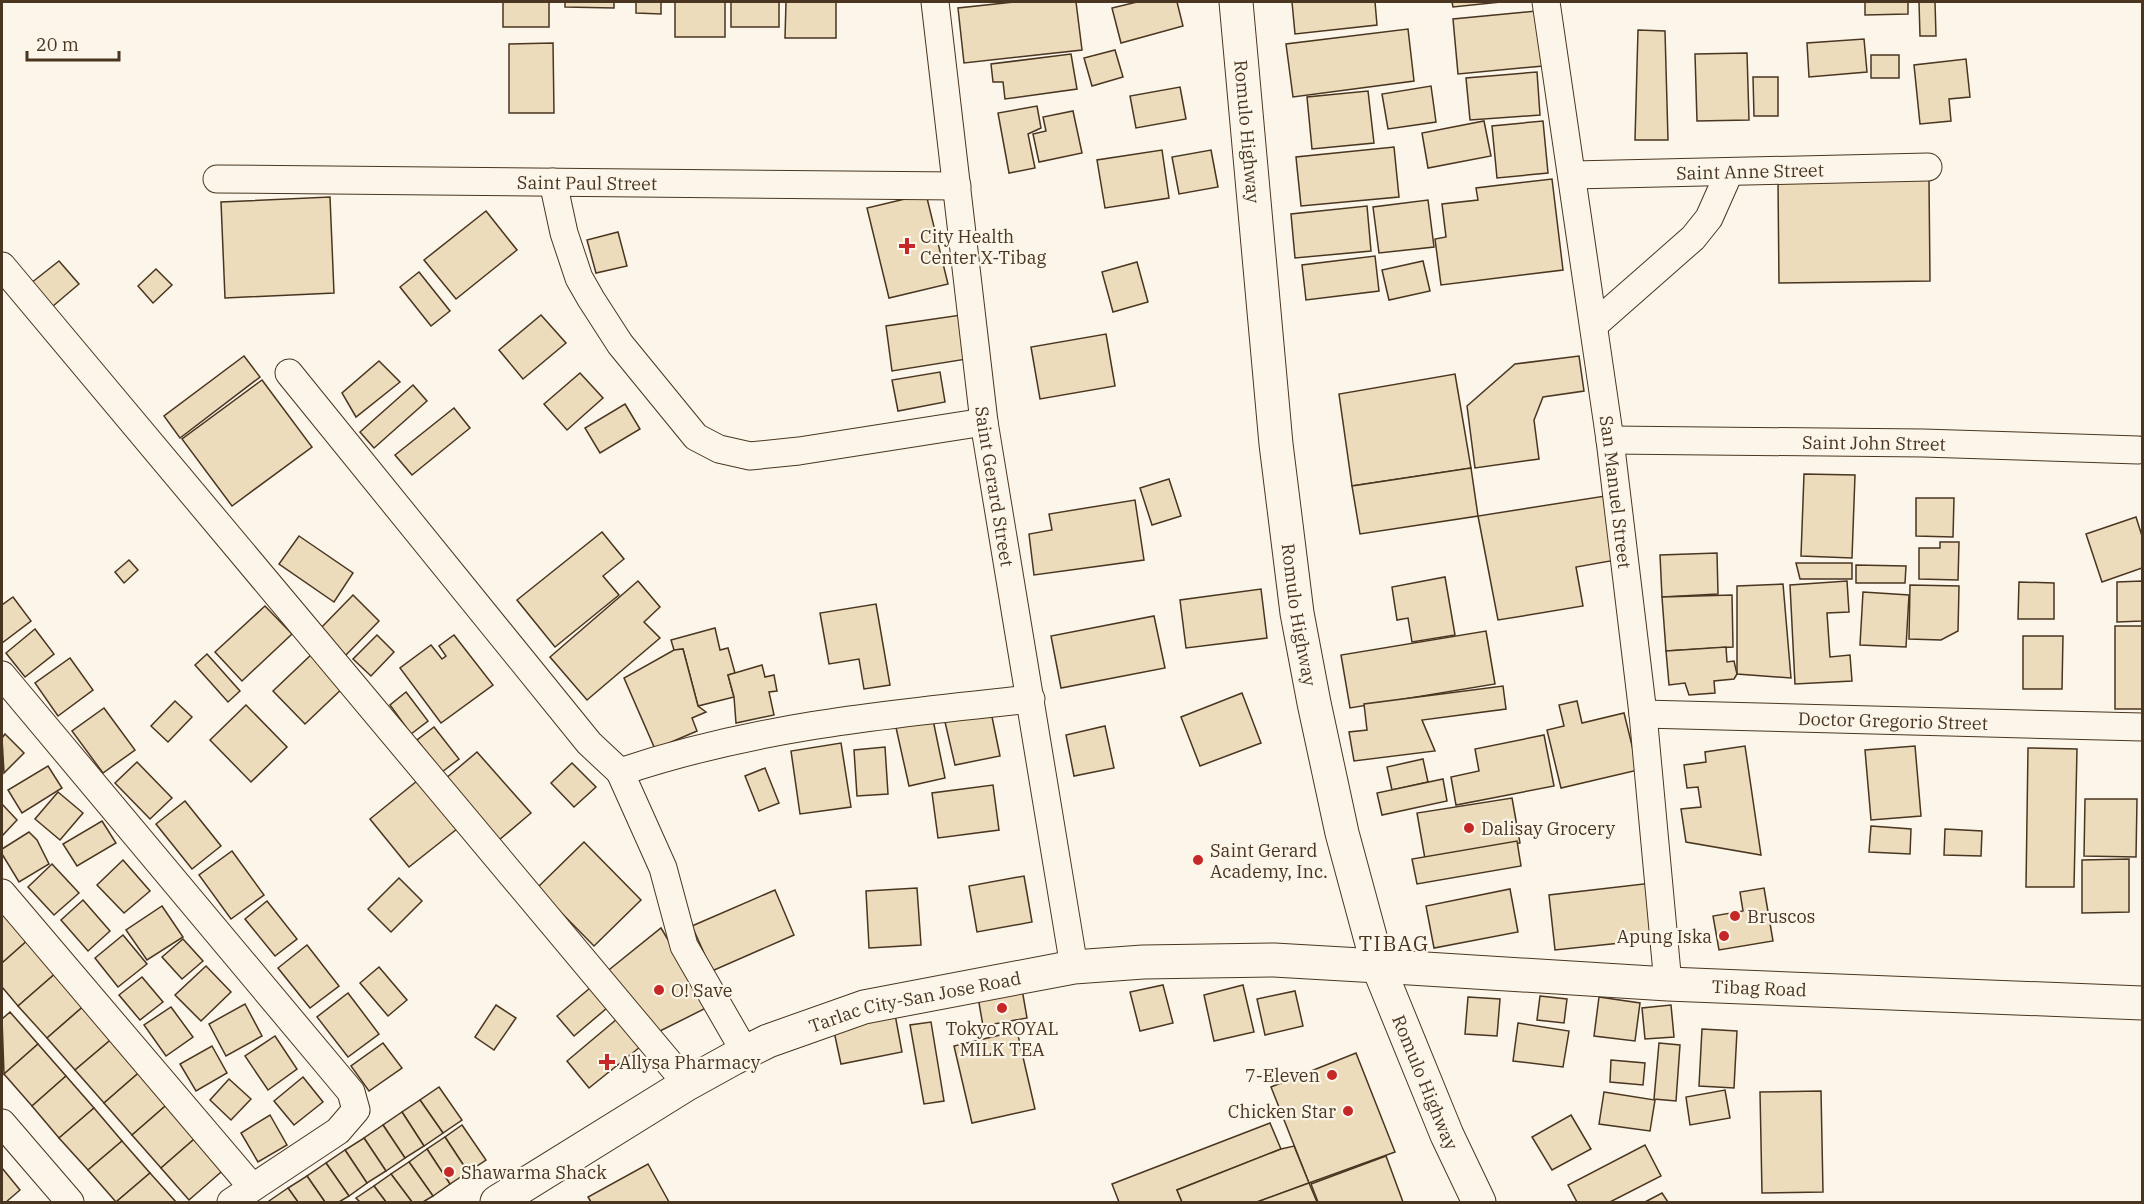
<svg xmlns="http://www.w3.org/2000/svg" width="2144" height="1204" font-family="'IBM Plex Serif',serif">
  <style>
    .building { fill: #ecdcbc; stroke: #4a3520; stroke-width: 1.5 }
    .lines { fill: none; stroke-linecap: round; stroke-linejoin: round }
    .minor-casing { stroke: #4a3520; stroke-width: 29 }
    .tertiary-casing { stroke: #4a3520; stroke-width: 35 }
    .secondary-casing { stroke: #4a3520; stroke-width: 35 }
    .trunk-casing { stroke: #4a3520; stroke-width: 35 }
    .minor { stroke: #fbf6e9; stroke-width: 27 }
    .tertiary { stroke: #fbf6e9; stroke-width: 33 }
    .secondary { stroke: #fbf6e9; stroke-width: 33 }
    .trunk { stroke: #fbf6e9; stroke-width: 33 }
    .poi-dot { fill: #c62828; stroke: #fbf6e9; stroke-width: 2 }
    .labels { text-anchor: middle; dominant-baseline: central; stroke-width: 4.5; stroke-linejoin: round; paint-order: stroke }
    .street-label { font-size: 18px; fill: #4a3520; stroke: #fbf6e9 }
    .poi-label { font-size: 18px; fill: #4a3520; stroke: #fbf6e9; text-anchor: start }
    .quarter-label { font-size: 21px; letter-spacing: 1.5px; fill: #4a3520; stroke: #fbf6e9 }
  </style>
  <rect width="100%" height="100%" fill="#fbf6e9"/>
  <g class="building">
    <rect x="503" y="2" width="46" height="25"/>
    <polygon points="565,2 614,2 614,8 565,7"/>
    <polygon points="636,2 661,2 661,14 636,13"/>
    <rect x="675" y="2" width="50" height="35"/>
    <rect x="731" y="2" width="48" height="25"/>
    <polygon points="786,2 836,2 836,38 785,38"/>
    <polygon points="1014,2 1076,2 1082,50 964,63 958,8"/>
    <polygon points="1137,2 1177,2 1183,26 1121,43 1112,8"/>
    <polygon points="1292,2 1375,2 1377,25 1295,34"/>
    <polygon points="1452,2 1501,2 1453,7"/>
    <polygon points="1865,2 1908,2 1908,14 1865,15"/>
    <polygon points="1919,2 1935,2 1936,36 1920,36"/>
    <polygon points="1536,11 1543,66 1458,74 1453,19"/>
    <polygon points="1408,29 1414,81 1293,97 1286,44"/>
    <polygon points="1638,30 1665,31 1668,140 1635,140"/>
    <polygon points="1864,39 1867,72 1809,77 1807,43"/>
    <polygon points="553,43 554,113 509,113 509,44"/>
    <polygon points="1115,50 1123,77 1092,86 1084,58"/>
    <polygon points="1747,53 1749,120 1697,121 1695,54"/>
    <polygon points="1071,54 1077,89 1005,99 1003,82 993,82 991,64"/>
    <rect x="1871" y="55" width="28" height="23"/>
    <polygon points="1966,59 1970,97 1949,99 1951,121 1920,124 1914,65"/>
    <polygon points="1537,72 1540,115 1470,120 1466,78"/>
    <polygon points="1753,77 1778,77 1778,116 1754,116"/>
    <polygon points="1431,86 1436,122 1388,129 1382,94"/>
    <polygon points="1180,87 1186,119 1136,128 1130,96"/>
    <polygon points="1368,91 1374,143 1312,149 1307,97"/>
    <polygon points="1037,106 1041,128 1028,134 1035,168 1009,173 998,113"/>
    <polygon points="1073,111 1082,153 1039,162 1033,134 1046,131 1043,117"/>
    <polygon points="1484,121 1491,156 1428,168 1422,133"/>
    <polygon points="1543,121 1548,173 1497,178 1492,126"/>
    <polygon points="1394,147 1399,197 1301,206 1296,157"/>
    <polygon points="1162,150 1169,198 1105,208 1097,160"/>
    <polygon points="1211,150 1218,187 1179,194 1172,157"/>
    <polygon points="1552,179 1563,270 1441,285 1435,239 1446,237 1442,204 1478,200 1476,188"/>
    <polygon points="1929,180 1930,281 1779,283 1778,182"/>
    <polygon points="926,194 948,284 889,298 867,208"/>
    <polygon points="330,197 334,293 225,298 221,202"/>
    <polygon points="1428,200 1434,247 1379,253 1373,207"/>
    <polygon points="1367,206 1371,251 1295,258 1291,214"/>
    <polygon points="486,211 517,250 456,299 424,260"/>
    <polygon points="618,232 627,266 596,273 587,240"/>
    <polygon points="1375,256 1379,291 1306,300 1302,265"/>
    <polygon points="59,261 79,284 46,312 26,287"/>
    <polygon points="1423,261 1430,291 1389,300 1382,270"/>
    <polygon points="1137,262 1148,302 1113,312 1102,272"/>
    <polygon points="156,269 172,285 153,303 138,286"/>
    <polygon points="419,272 450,311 431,326 400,287"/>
    <polygon points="541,315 566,343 523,379 499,350"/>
    <polygon points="961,315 967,359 892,371 886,326"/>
    <polygon points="1106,334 1115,386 1040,399 1031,347"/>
    <polygon points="244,356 260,377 180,438 164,416"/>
    <polygon points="1579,356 1584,391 1543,397 1534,420 1539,459 1475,468 1467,406 1515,364"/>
    <polygon points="379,361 400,382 356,417 342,393"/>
    <polygon points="940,372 945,402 898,411 892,380"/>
    <polygon points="580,373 603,398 567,430 544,404"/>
    <polygon points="1455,374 1471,468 1352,486 1339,394"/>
    <polygon points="262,380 312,447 232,506 182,439"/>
    <polygon points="413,385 427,401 374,448 360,432"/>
    <polygon points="625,404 640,429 600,453 585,428"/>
    <polygon points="454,408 470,428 412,475 395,455"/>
    <polygon points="1471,468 1478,516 1360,534 1352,486"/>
    <polygon points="1804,474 1855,475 1852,558 1801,556"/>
    <polygon points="1169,479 1181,516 1152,525 1140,488"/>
    <polygon points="1605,496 1616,560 1576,567 1583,606 1498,620 1478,516"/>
    <polygon points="1916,498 1954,498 1953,537 1916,536"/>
    <polygon points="1135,500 1144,560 1034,575 1029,534 1052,530 1049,514"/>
    <polygon points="2136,517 2142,536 2142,568 2102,582 2086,534"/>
    <polygon points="602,532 624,559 603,576 619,595 555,647 517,600"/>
    <polygon points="299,536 353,573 334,602 279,564"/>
    <polygon points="1940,542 1959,542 1958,580 1919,579 1919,548 1940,548"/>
    <polygon points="1717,553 1718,594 1662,597 1660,555"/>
    <polygon points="129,560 138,570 124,583 115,572"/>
    <polygon points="1796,563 1852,563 1852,579 1800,579"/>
    <polygon points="1856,565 1906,566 1905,583 1856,583"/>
    <polygon points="1445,577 1455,635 1412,642 1408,618 1397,620 1392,587"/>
    <polygon points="638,581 660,607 644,622 660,638 587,700 550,657"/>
    <polygon points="1847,581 1849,612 1827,613 1830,657 1850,655 1852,681 1795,684 1790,585"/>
    <polygon points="2142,581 2142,621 2117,622 2117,582"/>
    <polygon points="2019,582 2054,583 2054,619 2018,619"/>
    <polygon points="1783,584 1791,678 1737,674 1737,586"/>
    <polygon points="1910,585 1959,586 1958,631 1941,640 1909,639"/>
    <polygon points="1261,589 1267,638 1186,648 1180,600"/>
    <polygon points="1863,592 1909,595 1906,647 1860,645"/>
    <polygon points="353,595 379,621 345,656 319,630"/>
    <polygon points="1732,595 1733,647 1666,651 1662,597"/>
    <polygon points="13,597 31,621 2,643 2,605"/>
    <polygon points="876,604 890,685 864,689 859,659 829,664 820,613"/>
    <polygon points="265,606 292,634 242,681 215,652"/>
    <polygon points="1154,616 1165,668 1061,688 1051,636"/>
    <rect x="2115" y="626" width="27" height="83"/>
    <polygon points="715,628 720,650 728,648 735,673 728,675 734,697 698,706 683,649 674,650 671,640"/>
    <polygon points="35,629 54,654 25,677 6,653"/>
    <polygon points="1486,631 1495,684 1350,708 1341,655"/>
    <polygon points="377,635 394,652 371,676 353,659"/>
    <polygon points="454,635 493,685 441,723 400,668 431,645 442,659 446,656 439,646"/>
    <polygon points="2023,636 2063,636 2062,689 2023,689"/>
    <polygon points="1726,647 1727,662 1734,661 1737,674 1734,679 1714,681 1715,693 1689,695 1685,683 1669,685 1666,651"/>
    <polygon points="683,649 698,706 706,712 692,718 697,731 655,749 624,678 674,650"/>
    <polygon points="314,652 346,685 305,724 273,691"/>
    <polygon points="207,654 240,691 228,702 195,665"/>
    <polygon points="70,658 93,690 58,716 35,683"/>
    <polygon points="762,665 765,677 774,675 777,691 769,692 774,715 736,723 734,697 728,675"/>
    <polygon points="1503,686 1506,709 1422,720 1435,751 1354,761 1349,732 1367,730 1364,704"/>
    <polygon points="406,692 428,721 411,734 390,705"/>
    <polygon points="1242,693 1261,743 1200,766 1181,717"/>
    <polygon points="175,701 192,717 168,742 151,726"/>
    <polygon points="1577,701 1582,723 1624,713 1638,770 1561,788 1547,730 1564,726 1559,705"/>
    <polygon points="246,705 287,747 251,782 210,740"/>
    <polygon points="104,708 135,750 103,773 72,731"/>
    <polygon points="991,712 1000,756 955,765 945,722"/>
    <polygon points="932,715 945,778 909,786 895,723"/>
    <polygon points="1105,726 1114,768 1074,776 1066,735"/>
    <polygon points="434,727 459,759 442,772 417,740"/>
    <polygon points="5,734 24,753 4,773 2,738"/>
    <polygon points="1544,735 1554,786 1456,805 1451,777 1479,771 1475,749"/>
    <polygon points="841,743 851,807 800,814 791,751"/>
    <polygon points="1745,746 1761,855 1686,842 1681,809 1701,807 1698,787 1687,788 1684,765 1706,762 1705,752"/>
    <polygon points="1915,746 1921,816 1871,820 1865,750"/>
    <polygon points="885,747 888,794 857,796 854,750"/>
    <polygon points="2028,748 2077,749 2074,887 2026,887"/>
    <polygon points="477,752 531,813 499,840 445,779"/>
    <polygon points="1423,759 1428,782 1392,790 1387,767"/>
    <polygon points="137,762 172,798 150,819 115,783"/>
    <polygon points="572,763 596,787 574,807 551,783"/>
    <polygon points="48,766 62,788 22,813 8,790"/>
    <polygon points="765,768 779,803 759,811 745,776"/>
    <polygon points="1443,779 1447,801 1382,815 1377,793"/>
    <polygon points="417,781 457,829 409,867 370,819"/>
    <polygon points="993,785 999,830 938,838 932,793"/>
    <polygon points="58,792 83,813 60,840 35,819"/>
    <polygon points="1512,798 1520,843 1425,859 1417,813"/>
    <polygon points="2085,799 2137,799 2136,857 2084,856"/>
    <polygon points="185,801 221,846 192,869 156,824"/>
    <polygon points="2,804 17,820 2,836"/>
    <polygon points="102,821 116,843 77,866 63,844"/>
    <polygon points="1871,826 1911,829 1910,854 1869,852"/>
    <polygon points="1945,829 1982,831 1981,856 1944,855"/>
    <polygon points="29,832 37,840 49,864 19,882 2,854 2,849"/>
    <polygon points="1517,841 1521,866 1417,884 1412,859"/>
    <polygon points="584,842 641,900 594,946 537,888"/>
    <polygon points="232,851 264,895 231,919 199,875"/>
    <polygon points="2129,859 2129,912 2082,913 2082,860"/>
    <polygon points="123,860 150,891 124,913 97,885"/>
    <polygon points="52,864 79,893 54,915 28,887"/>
    <polygon points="1024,876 1032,922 977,932 969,886"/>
    <polygon points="399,878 422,901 391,932 368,909"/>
    <polygon points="1652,883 1658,939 1555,950 1549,895"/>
    <polygon points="917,888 921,945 869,948 866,891"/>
    <polygon points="1764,888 1773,941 1719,950 1713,916 1743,911 1740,892"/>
    <polygon points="1510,889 1518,932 1434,948 1426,906"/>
    <polygon points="775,890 794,935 712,971 692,926"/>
    <polygon points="83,900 110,931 88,951 61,920"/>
    <polygon points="267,901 297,939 275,956 245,919"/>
    <polygon points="162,906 183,937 147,960 126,930"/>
    <polygon points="2,908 29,939 2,963"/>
    <polygon points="661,928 708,1007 656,1033 605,973"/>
    <polygon points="123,935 147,964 118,987 95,958"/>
    <polygon points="29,939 57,972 18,1006 2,987 2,963"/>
    <polygon points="183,939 203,961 182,979 162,957"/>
    <polygon points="307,945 339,986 310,1008 278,968"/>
    <polygon points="206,966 231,992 201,1021 175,995"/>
    <polygon points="379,967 407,1000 388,1016 360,983"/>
    <polygon points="57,972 86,1004 47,1038 18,1006"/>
    <polygon points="142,977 163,1002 140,1020 119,995"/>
    <polygon points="1163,985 1173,1023 1140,1031 1130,992"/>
    <polygon points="1243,985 1254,1032 1214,1041 1204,995"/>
    <polygon points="590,988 607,1008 574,1036 557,1016"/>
    <polygon points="1022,989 1027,1018 983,1026 978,997"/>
    <polygon points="1295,991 1303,1026 1265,1035 1257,999"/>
    <polygon points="348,993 379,1034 348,1057 317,1017"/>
    <polygon points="1540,996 1567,999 1564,1023 1537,1020"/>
    <polygon points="1468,997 1500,999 1497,1036 1465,1034"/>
    <polygon points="1599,997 1640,1003 1635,1041 1594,1036"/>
    <polygon points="86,1004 114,1037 75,1070 47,1038"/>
    <polygon points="245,1004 262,1036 226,1056 209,1024"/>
    <polygon points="496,1005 516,1018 494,1050 475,1037"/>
    <polygon points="1671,1005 1674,1037 1645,1039 1642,1008"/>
    <polygon points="171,1007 193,1037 166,1056 144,1025"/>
    <polygon points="894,1009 902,1052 841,1064 832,1022"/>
    <polygon points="10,1012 38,1044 4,1074 2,1019"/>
    <polygon points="617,1019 640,1047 589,1088 567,1061"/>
    <polygon points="931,1022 944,1101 924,1104 910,1025"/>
    <polygon points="1518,1023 1569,1031 1563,1067 1513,1061"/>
    <polygon points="1702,1029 1737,1031 1734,1088 1699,1086"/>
    <polygon points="1017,1031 1035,1109 972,1123 954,1046"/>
    <polygon points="275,1036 297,1069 268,1090 245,1056"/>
    <polygon points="114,1037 143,1069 104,1103 75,1070"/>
    <polygon points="383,1043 402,1068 369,1091 351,1066"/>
    <polygon points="1659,1043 1680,1045 1676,1101 1654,1099"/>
    <polygon points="38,1044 66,1076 32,1106 4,1074"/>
    <polygon points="212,1046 227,1073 196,1091 180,1064"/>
    <polygon points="1356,1053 1395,1152 1309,1183 1271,1087"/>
    <polygon points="1611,1060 1645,1063 1643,1085 1610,1082"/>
    <polygon points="143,1069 171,1101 132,1135 104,1103"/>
    <polygon points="66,1076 94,1108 59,1138 32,1106"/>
    <polygon points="303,1077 323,1102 294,1125 274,1101"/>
    <polygon points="229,1079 251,1099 231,1120 210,1100"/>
    <polygon points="439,1087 462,1120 443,1133 420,1100"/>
    <polygon points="1725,1090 1730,1118 1690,1125 1686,1097"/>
    <polygon points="1821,1091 1823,1192 1762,1193 1760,1092"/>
    <polygon points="1604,1092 1655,1100 1650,1131 1599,1124"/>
    <polygon points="420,1100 443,1133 424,1146 402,1112"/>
    <polygon points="171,1101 200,1134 161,1168 132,1135"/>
    <polygon points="94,1108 122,1141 88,1170 59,1138"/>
    <polygon points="402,1112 424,1146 405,1158 383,1125"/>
    <polygon points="270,1115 287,1145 258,1162 241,1133"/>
    <polygon points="1571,1115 1591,1149 1552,1170 1532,1137"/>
    <polygon points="1270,1123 1281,1149 1177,1190 1182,1202 1119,1202 1112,1184"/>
    <polygon points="383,1125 405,1158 386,1171 364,1138"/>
    <polygon points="462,1125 486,1160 468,1172 445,1137"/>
    <polygon points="200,1134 228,1166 189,1200 161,1168"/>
    <polygon points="445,1137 468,1172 450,1184 427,1149"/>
    <polygon points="364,1138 386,1171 367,1183 345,1150"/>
    <polygon points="122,1141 150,1173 116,1202 88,1170"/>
    <polygon points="1645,1145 1661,1176 1610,1202 1577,1202 1568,1185"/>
    <polygon points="1294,1146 1309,1183 1257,1202 1182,1202 1177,1190 1281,1149"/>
    <polygon points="427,1149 450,1184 433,1196 409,1162"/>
    <polygon points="345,1150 367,1183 349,1196 326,1163"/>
    <polygon points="1386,1156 1403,1202 1318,1202 1311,1184"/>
    <polygon points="409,1162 433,1196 423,1202 412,1202 391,1174"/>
    <polygon points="326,1163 349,1196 339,1202 325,1202 307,1176"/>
    <polygon points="648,1164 669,1202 591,1202 588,1197"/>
    <polygon points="2,1168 20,1190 6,1202 2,1202"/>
    <polygon points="150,1173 176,1202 116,1202"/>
    <polygon points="391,1174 412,1202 386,1202 374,1186"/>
    <polygon points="307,1176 325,1202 298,1202 288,1188"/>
    <polygon points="1309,1183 1317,1202 1257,1202"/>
    <polygon points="374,1186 386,1202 360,1202 356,1198"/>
    <polygon points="288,1188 298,1202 270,1202 269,1201"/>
    <polygon points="1662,1193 1668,1202 1645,1202"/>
  </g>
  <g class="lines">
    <g class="minor-casing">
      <g id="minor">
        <path id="s1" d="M935 2 984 422 1074 967"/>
        <path id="s2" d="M1546 2 1610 440 1643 714 1668 984"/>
        <path id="s3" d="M1573 175 1928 167"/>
        <path id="s4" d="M217 179 957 186"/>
        <polyline points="553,182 564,233 579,278 591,299 620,344 696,437 719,449 750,456 799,451 984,422"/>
        <polyline points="2,266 687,1084"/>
        <polyline points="1594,325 1693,238 1709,218 1729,173"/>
        <path d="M289 373 589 743 620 772C757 726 889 714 1031 699"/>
        <path id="s5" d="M1610 440 1923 443 2138 450"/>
        <polyline points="2,675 351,1092 356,1110 338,1131 231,1202"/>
        <path id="s6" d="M1643 714 2142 727"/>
        <polyline points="620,772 663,868 684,946 745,1052"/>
        <polyline points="2,893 252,1187"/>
        <polyline points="2,1123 70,1202"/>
      </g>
    </g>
    <g class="tertiary-casing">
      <g id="tertiary">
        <path id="s7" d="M1378 966 1668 984 2142 1003"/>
      </g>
    </g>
    <g class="secondary-casing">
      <g id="secondary">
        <path id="s8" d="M497 1202 687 1084 734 1058 768 1041 864 1007 1074 967 1143 962 1274 960 1378 966"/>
      </g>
    </g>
    <g class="trunk-casing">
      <g id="trunk">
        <path id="s9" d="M1236 2 1276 444 1297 613 1314 703 1342 833 1378 966 1447 1135 1479 1202"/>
      </g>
    </g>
    <use href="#minor" class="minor"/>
    <use href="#tertiary" class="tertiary"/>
    <use href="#secondary" class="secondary"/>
    <use href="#trunk" class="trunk"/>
  </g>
  <g class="poi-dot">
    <path d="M904 237h6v6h6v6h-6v6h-6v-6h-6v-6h6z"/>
    <circle cx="1469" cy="828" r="6"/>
    <circle cx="1198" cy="860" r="6"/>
    <circle cx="1735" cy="916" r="6"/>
    <circle cx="1724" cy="936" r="6"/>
    <circle cx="659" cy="990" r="6"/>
    <circle cx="1002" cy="1008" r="6"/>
    <path d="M604 1053h6v6h6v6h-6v6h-6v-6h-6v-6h6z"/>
    <circle cx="1332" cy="1075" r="6"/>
    <circle cx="1348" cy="1111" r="6"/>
    <circle cx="449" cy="1172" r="6"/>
  </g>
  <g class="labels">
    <g class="street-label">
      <text stroke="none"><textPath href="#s9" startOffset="130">Romulo Highway</textPath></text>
      <text stroke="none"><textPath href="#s3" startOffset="177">Saint Anne Street</textPath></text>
      <text stroke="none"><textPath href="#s4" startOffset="370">Saint Paul Street</textPath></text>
      <text stroke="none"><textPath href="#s5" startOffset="264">Saint John Street</textPath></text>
      <text stroke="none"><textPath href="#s1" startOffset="488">Saint Gerard Street</textPath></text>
      <text stroke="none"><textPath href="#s2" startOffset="495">San Manuel Street</textPath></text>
      <text stroke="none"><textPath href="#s9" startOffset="616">Romulo Highway</textPath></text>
      <text stroke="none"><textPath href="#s6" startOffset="250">Doctor Gregorio Street</textPath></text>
      <text stroke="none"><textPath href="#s7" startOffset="382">Tibag Road</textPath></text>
      <text stroke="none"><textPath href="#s8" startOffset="468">Tarlac City-San Jose Road</textPath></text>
      <text stroke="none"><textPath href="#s9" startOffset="1102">Romulo Highway</textPath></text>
    </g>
    <g class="poi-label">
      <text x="920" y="236">City Health<tspan x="920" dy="21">Center X-Tibag</tspan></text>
      <text x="1481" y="828">Dalisay Grocery</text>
      <text x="1210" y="850">Saint Gerard<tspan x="1210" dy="21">Academy, Inc.</tspan></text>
      <text x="1747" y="916">Bruscos</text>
      <text x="1712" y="936" text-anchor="end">Apung Iska</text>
      <text x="671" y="990">O! Save</text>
      <text x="1002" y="1028" text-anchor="middle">Tokyo ROYAL<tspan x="1002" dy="21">MILK TEA</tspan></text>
      <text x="619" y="1062">Allysa Pharmacy</text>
      <text x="1320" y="1075" text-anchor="end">7-Eleven</text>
      <text x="1336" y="1111" text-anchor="end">Chicken Star</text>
      <text x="461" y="1172">Shawarma Shack</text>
    </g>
    <g class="quarter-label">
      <text x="1394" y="943">TIBAG</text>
    </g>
  </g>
  <rect width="2144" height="1204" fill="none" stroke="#4a3520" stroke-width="6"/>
  <path d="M27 51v9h92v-9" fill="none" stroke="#4a3520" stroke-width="3"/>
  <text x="36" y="51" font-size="18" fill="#4a3520" stroke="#fbf6e9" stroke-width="4.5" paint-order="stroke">20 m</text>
</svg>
